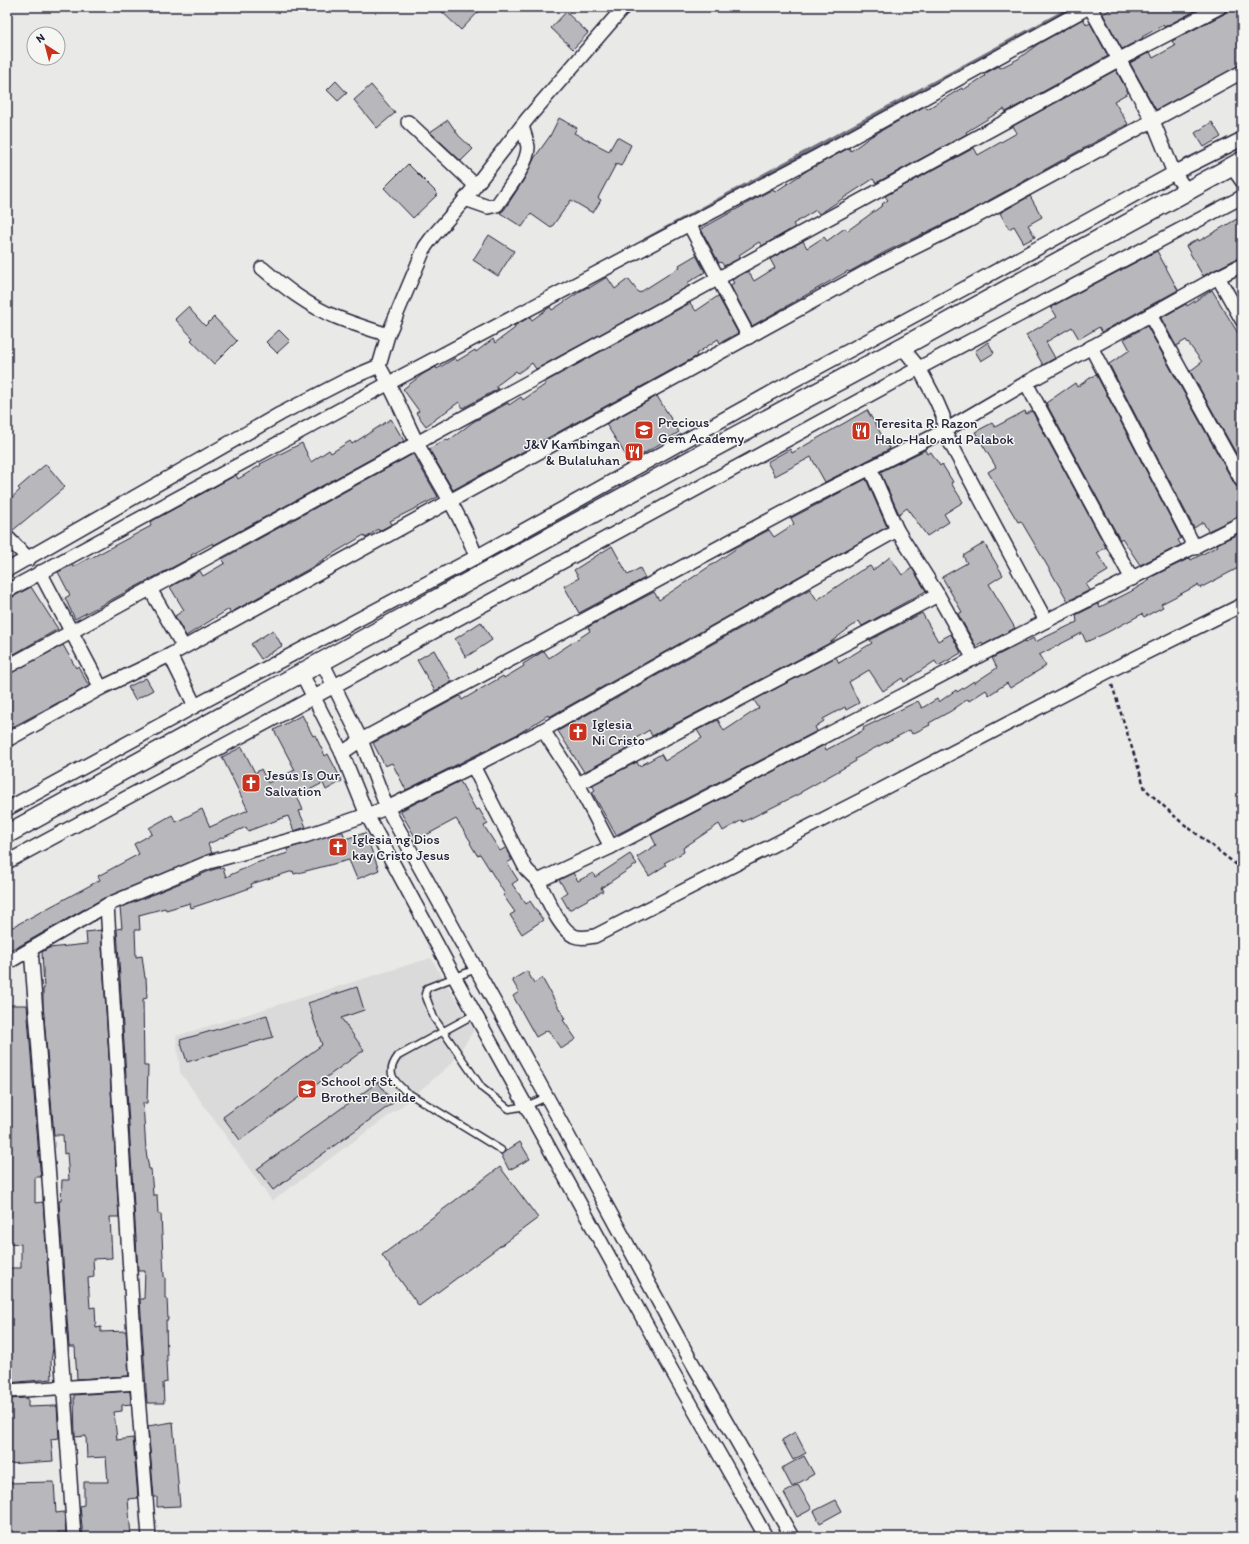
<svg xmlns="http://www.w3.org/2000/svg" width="1249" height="1544" font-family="Itim,sans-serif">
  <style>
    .built { fill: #dadada }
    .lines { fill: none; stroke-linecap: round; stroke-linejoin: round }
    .stream { stroke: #71717f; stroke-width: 5 }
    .building { fill: #b8b8bc; stroke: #22223b }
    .lane-casing { stroke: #22223b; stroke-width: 9 }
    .street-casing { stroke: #22223b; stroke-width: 16 }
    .secondary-casing { stroke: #22223b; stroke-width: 21 }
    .path { stroke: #22223b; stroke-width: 2.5; stroke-dasharray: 4 3; stroke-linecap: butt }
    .lane { stroke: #f6f6f2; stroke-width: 6 }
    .street { stroke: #f6f6f2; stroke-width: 13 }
    .secondary { stroke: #f6f6f2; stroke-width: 18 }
    .labels { text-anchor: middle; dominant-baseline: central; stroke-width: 3; stroke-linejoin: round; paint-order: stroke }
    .poi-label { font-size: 14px; fill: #22223b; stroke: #f6f6f2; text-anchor: start }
  </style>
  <rect width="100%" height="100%" fill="#e9e9e7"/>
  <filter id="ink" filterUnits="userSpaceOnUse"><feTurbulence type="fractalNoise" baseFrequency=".025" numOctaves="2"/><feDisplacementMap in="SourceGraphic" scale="8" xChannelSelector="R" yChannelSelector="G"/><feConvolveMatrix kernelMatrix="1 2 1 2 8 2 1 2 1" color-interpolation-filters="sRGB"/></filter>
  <g filter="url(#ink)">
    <polygon class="built" points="431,958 474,1030 452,1063 402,1106 272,1201 180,1072 176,1036"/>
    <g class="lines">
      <polyline class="stream" points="646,240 1074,7"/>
    </g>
    <g class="building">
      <polygon points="437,7 483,7 461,30"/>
      <polygon points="1115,7 1203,7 1164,27 1163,25 1142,37 1143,38 1122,49 1103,14"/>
      <polygon points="1228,7 1242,7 1242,64 1156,110 1130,63 1150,52 1153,58 1175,46 1172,41 1224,14 1227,11"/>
      <polygon points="566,12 588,33 573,49 551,28"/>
      <polygon points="1083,19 1087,25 1090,23 1108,56 1006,112 1004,109 966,132 967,134 876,183 873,179 819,214 816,210 793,224 795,227 762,246 759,242 739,255 740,258 724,266 721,262 719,263 701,229 773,189 775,192 808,170 849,148 851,151 870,137 925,106 927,109 962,88 963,90 985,76 984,74 999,66 1000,68 1018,59 1038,44"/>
      <polygon points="1116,70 1128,93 1114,101 1128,124 964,214 885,252 849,272 848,271 752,326 730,285 734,283 732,280 748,271 754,281 775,268 770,259 803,241 807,248 824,237 827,241 845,228 847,231 883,205 882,204 888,200 885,196 974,148 978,155 994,146 1017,133 1013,126"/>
      <polygon points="336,81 347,93 338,101 327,90"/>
      <polygon points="371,85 395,113 377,128 354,100"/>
      <polygon points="559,118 577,128 574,133 609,151 617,137 631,145 621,166 616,164 598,198 601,200 593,213 571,200 551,228 531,214 522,227 500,213 504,210 523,181 535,157 550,136"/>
      <polygon points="448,120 459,136 473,149 461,161 430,132"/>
      <polygon points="1212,122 1221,137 1204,147 1195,133"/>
      <polygon points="408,164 438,194 413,218 384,188"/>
      <polygon points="1030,196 1042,217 1028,225 1035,237 1024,243 1014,226 1009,229 1000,213"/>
      <polygon points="1242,216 1242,256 1203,276 1186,246 1198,239 1199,241"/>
      <polygon points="489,235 514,251 498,276 473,260"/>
      <polygon points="1157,251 1178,290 1102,332 1099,327 1079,339 1072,327 1046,342 1055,358 1043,365 1026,335 1057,317 1051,307"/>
      <polygon points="696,255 705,272 687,283 689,286 536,369 532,363 518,373 516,371 496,386 498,389 463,408 459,402 426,426 416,413 419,411 403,389 423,374 436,367 437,369 455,358 457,361 475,350 476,352 493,339 495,343 515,328 514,326 530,317 532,320 550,307 552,310 584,289 588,287 589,288 607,277 615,289 628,279 639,293 680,267 679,265"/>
      <polygon points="1212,290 1242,340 1242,464 1190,371 1202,362 1186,340 1176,346 1161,318 1186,304 1187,306"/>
      <polygon points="718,296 738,333 720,343 718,339 696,354 697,356 453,490 429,449 447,439 448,441 473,422 508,403 509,405 521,397 523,400 546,384 545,382 690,303 696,311"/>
      <polygon points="188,307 205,326 214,317 237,341 214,364 191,340 193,338 175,319"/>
      <polygon points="1147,326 1235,485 1242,489 1242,515 1208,531 1203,522 1194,528 1109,364 1130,350 1124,339"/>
      <polygon points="279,330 290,341 277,353 266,342"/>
      <polygon points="988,342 994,353 981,361 975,351"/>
      <polygon points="1096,374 1181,538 1178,540 1181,545 1140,565 1122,538 1120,540 1046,403 1075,383 1077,387"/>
      <polygon points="657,396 679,432 630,462 606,424"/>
      <polygon points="867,410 890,449 825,482 811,457 775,476 767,462 790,449 792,453"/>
      <polygon points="1025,411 1026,414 1032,411 1106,547 1097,553 1108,571 1086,584 1090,590 1068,601 1021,521 1018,522 988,472 996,467 975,432 992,423 995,427"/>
      <polygon points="391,419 404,441 214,545 213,543 191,555 192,557 141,584 75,619 65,598 70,595 58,572 72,565 73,567 91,557 91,558 151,526 150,522 236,475 238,479 261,465 260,464 302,443 311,462 329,450 331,453 350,441 352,444"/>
      <polygon points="925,450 927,454 931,452 940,466 942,464 953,482 951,483 963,502 944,514 949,522 927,536 907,508 899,514 880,472"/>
      <polygon points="413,454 438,497 390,521 392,524 379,531 378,529 366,538 364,535 316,564 316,565 230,613 229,609 186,636 175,616 184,610 170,587 200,571 203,576 225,563 222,559"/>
      <polygon points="46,464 65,487 12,531 7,529 7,502 20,490 18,488"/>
      <polygon points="866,479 887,527 549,717 548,715 518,734 406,790 392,763 385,766 373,743 460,696 462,700 503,676 504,678 524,666 523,664 544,651 549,658 590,631 588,627 654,592 659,600 746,542 769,530 774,537 794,524 791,518"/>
      <polygon points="1242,532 1242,566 1200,588 1198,585 1161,604 1163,607 1144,617 1142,614 1106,633 1086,642 1082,633 1039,655 1046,666 1010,688 1007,683 989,695 986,690 969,701 968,699 951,711 929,723 930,725 912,734 910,730 871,750 855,759 856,761 801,792 801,793 743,822 742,820 723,831 719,824 683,848 684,852 664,863 666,865 649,876 637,857 656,845 651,835 824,745 826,750 864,730 863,728 918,701 922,708 937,699 939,702 956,690 957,692 974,681 974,683 997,668 992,658 1024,642 1025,643 1033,638 1035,642 1077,622 1076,615 1098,604 1100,607 1130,592 1150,580 1149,578 1190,558 1191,560 1218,546 1217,544"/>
      <polygon points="984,543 1003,575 989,584 1015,628 983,645 982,642 976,646 958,614 962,612 942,577 967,563 963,556"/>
      <polygon points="612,546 628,575 640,568 645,578 579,613 564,586 579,578 574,570"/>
      <polygon points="890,557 902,575 912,568 926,591 862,626 859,621 828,644 652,736 649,730 627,744 629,748 584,772 558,731 810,589 817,600 860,571 870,566 873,570"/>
      <polygon points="31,587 58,629 7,658 7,600"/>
      <polygon points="922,613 938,641 951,634 961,653 938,666 935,661 904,682 902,678 883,691 869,670 849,682 859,703 846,710 845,707 823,719 824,721 815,727 817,731 616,835 592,792 595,790 592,785 637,762 639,766 640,766 661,754 665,761 702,738 697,730 718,720 724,731 759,708 754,700 836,657 839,663 872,643 870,640"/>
      <polygon points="481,622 492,640 466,657 455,639"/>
      <polygon points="273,630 282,646 261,659 251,644"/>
      <polygon points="63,645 76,668 78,666 89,686 7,730 7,675"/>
      <polygon points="434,650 452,682 435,691 417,660"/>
      <polygon points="146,678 153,690 135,700 128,687"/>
      <polygon points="302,715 313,736 315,735 325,756 328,754 342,781 326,790 323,783 297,796 303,810 299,811 306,827 294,831 288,816 248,831 246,827 208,844 212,853 104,898 16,948 16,947 7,952 7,930 100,880 98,876 139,854 134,844 152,834 149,828 172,815 176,822 202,809 210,827 248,810 222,757 242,747 255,773 261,769 268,783 295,770 274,730"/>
      <polygon points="460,781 476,810 479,809 488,824 484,826 500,851 505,848 512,860 507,863 518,880 512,884 526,904 530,901 543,920 522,934 510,915 515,912 503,895 505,894 480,854 477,855 470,843 471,842 456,819 417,840 400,811"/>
      <polygon points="340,832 343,832 345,839 365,833 379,870 357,879 349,860 294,874 293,871 251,884 252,887 236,893 191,908 190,903 166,910 165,908 139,915 140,930 135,930 136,957 142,956 145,978 146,978 147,998 143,999 144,1066 148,1066 147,1103 143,1103 146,1151 149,1169 151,1169 153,1195 157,1195 158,1214 161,1214 164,1277 165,1277 165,1298 167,1298 168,1320 166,1320 167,1361 166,1361 167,1382 163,1383 164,1403 147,1403 140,1299 144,1299 145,1271 138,1271 117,929 122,928 120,908 212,870 219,868 220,869 223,868 226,877 256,863 288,853 287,849"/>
      <polygon points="630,854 637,864 601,888 603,891 569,910 561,896 567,892 559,880 573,873 578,881 593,873 595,877"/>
      <polygon points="101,930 119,1217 110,1217 112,1258 93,1259 94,1277 88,1278 90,1308 95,1307 96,1328 101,1327 101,1332 126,1331 129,1376 77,1379 75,1347 69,1347 59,1201 61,1201 62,1180 69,1180 67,1153 64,1154 63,1135 54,1135 43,1005 43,989 44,989 42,952 49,948 87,944 86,932"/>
      <polygon points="527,971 534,983 542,978 565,1019 563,1020 576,1039 561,1049 548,1030 536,1037 513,996 519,992 512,980"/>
      <polygon points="357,987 364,1010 341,1018 364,1050 240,1140 223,1117 322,1045 308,1003"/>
      <polygon points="7,1005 27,1005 40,1169 41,1177 35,1177 35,1203 43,1202 53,1348 51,1361 52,1379 7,1383 7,1268 21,1268 21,1244 7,1243 7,1098 10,1098 7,1046"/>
      <polygon points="267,1015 273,1037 187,1062 180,1040"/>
      <polygon points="378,1082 393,1103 273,1190 257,1169"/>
      <polygon points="520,1142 530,1159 509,1170 501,1154"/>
      <polygon points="500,1167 538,1218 419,1306 382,1255"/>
      <polygon points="130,1391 131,1404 122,1405 122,1411 114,1412 117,1440 133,1438 138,1498 128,1499 131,1537 83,1537 80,1506 84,1505 84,1482 108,1482 106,1457 87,1458 86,1436 75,1437 74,1395"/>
      <polygon points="28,1398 28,1407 57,1406 59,1438 51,1439 53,1461 7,1464 7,1399"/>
      <polygon points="173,1422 180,1506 157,1507 157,1497 154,1497 148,1426"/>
      <polygon points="795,1432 806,1453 793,1460 782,1440"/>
      <polygon points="804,1456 814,1474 792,1487 782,1468"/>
      <polygon points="54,1482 56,1513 64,1512 66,1532 58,1532 58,1537 39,1537 38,1533 37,1533 7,1534 7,1483"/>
      <polygon points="798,1485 812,1509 797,1517 784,1493"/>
      <polygon points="836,1500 842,1511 820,1523 814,1511"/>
    </g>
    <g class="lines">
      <g class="lane-casing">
        <g id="lane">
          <polyline points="476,969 427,988 425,994 434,1018 443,1031 482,1088 509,1109 526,1106 547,1097"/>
          <path d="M475 1014 398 1056C386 1072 392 1079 405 1091L501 1150"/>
        </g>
      </g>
      <g class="street-casing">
        <g id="street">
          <polyline points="1090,7 1153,121 1174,173 1187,191"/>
          <polyline points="408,122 475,185"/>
          <polyline points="1232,167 1242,181"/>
          <path d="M465 199 488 207 497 205C507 190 528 165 528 147 527 141 524 133 522 126"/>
          <polyline points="689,224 749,337"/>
          <path d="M262 268C284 287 308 306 336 317 353 324 370 329 388 335"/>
          <polyline points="1218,277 1242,320"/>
          <polyline points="1150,315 1242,481"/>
          <polyline points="902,347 919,368 936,400 943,416 944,431 1046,621"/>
          <polyline points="1091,347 1195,548"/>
          <polyline points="1026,383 1132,579"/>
          <polyline points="870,468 897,530 938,595 974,659"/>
          <polyline points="7,537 29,559"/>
          <path d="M476 557C462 516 437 481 417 443 404 417 394 391 379 366L388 335 425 247 433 236 462 203 528 118 624 7"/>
          <polyline points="7,570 280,414 348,379 379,366"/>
          <polyline points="40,572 101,688"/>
          <polyline points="150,589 183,646"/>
          <polyline points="7,591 389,383 818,156 1089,7"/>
          <polyline points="170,655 195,706"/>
          <polyline points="322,662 361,740 387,808 547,1097 686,1352 792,1537"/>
          <polyline points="7,667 1118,60 1220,7"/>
          <polyline points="301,672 342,753 367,815 454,976 526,1106 667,1362 766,1537"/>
          <polyline points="543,730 578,784 611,847"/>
          <polyline points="7,740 101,688 170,655 881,264 968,221 1242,72"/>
          <polyline points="342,753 361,740 807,500 944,431 1026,383 1150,315 1218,277 1242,265"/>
          <path d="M473 766 526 869C530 874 536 878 539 883 548 898 558 928 574 936 581 939 588 937 595 936L863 799 1107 672 1242 605"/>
          <polyline points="578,784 938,595"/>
          <polyline points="7,809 195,706 476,557 776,390 967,287 1174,173 1242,139"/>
          <polyline points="7,862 314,697 919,368 1242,197"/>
          <polyline points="538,881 611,847 1046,621 1242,523"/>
          <polyline points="107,905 137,1383 149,1537"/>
          <polyline points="31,949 49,1178 74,1537"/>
          <polyline points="7,963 107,905 209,862 305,836 387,808 473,766 543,730 897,530"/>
          <polyline points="7,1391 137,1383"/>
        </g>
      </g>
      <g class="secondary-casing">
        <polyline id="secondary" points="7,834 698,456 902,347 1242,161"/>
      </g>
      <polyline class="path" points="1112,685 1145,789 1180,821 1242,869"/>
      <use href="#lane" class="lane"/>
      <use href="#street" class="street"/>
      <use href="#secondary" class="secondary"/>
    </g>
  </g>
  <defs>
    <g id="school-square" transform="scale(1)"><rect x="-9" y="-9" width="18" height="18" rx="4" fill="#c8321e" stroke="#f6f6f2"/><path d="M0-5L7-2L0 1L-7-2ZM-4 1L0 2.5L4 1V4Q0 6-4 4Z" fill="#fff"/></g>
    <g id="restaurant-square" transform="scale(1)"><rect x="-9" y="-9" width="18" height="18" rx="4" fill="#c8321e" stroke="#f6f6f2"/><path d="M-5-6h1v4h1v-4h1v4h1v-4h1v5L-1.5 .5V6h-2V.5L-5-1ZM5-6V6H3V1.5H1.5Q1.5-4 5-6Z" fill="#fff"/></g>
    <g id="church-square" transform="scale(1)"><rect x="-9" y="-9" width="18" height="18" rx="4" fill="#c8321e" stroke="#f6f6f2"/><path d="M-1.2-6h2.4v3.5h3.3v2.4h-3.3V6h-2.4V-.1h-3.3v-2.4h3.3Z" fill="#fff"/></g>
  </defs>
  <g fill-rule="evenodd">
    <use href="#school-square" x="644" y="430"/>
    <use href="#restaurant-square" x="861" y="431"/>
    <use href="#restaurant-square" x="634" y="452"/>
    <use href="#church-square" x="578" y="732"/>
    <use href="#church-square" x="251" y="783"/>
    <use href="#church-square" x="338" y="847"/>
    <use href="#school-square" x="307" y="1089"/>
  </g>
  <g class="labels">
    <g class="poi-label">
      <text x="658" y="422">Precious<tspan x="658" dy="16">Gem Academy</tspan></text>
      <text x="875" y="423">Teresita R. Razon<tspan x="875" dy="16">Halo-Halo and Palabok</tspan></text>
      <text x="620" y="444" text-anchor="end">J&amp;V Kambingan<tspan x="620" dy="16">&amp; Bulaluhan</tspan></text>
      <text x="592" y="724">Iglesia<tspan x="592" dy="16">Ni Cristo</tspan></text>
      <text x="265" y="775">Jesus Is Our<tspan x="265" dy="16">Salvation</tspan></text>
      <text x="352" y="839">Iglesia ng Dios<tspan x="352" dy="16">kay Cristo Jesus</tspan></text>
      <text x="321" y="1081">School of St.<tspan x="321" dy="16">Brother Benilde</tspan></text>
    </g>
  </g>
  <rect width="1249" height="1544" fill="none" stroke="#f6f6f2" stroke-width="24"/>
  <rect x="12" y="12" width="1225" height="1520" fill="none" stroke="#22223b" stroke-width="1.5" filter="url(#ink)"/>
  <g transform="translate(46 46) rotate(324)"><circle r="19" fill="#f6f6f2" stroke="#a1a1a9"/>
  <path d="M0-3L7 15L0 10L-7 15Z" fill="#c8321e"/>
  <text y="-6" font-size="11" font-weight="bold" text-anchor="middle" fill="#22223b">N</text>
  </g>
</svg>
